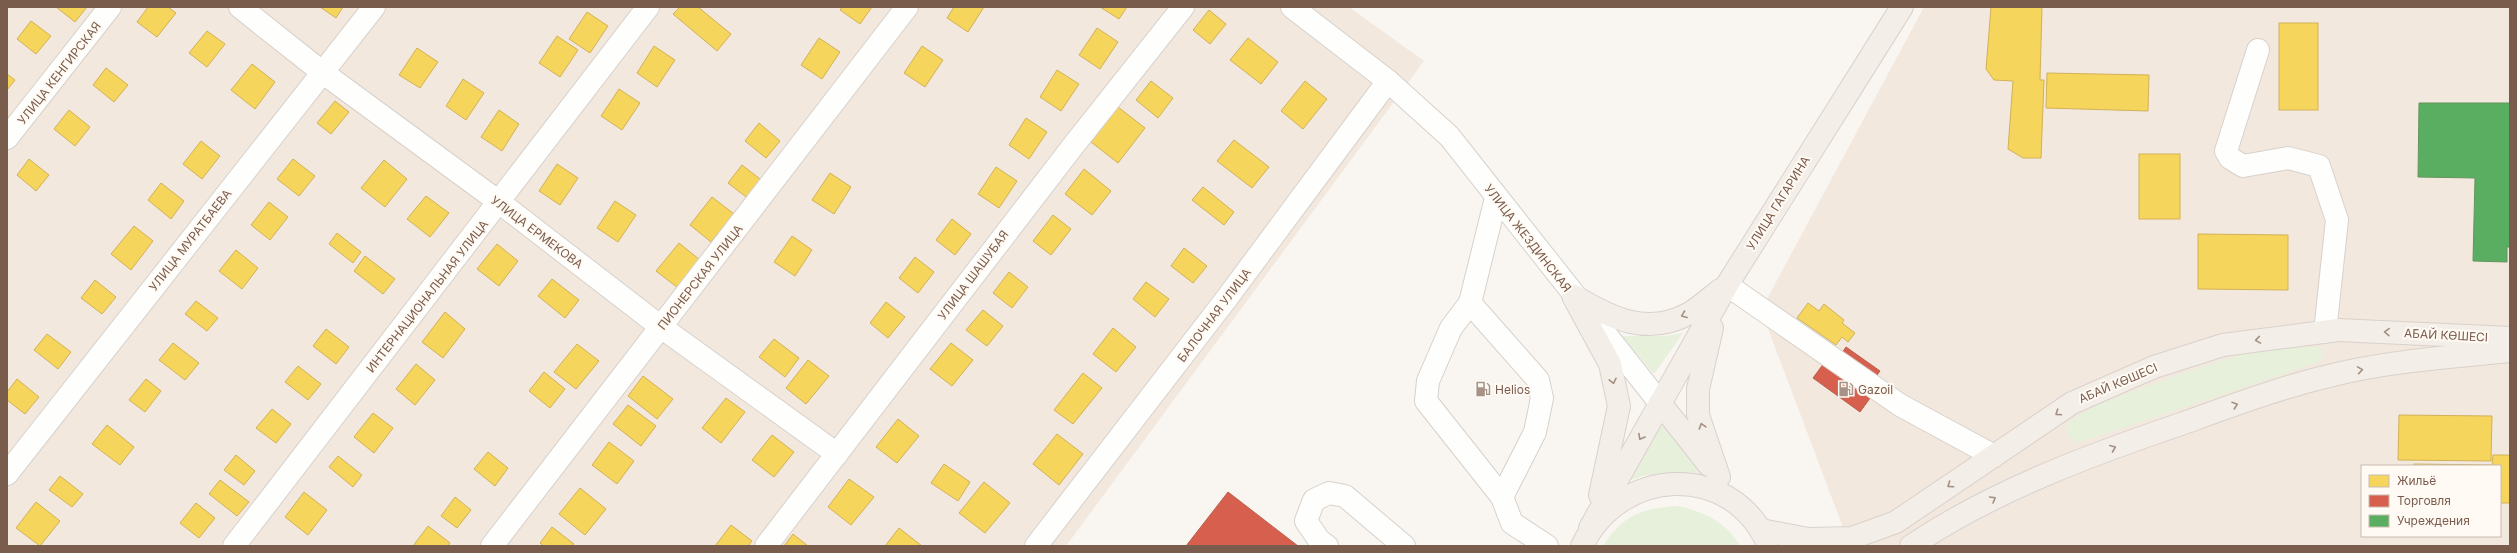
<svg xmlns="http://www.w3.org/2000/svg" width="2517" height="553" font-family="Inter,sans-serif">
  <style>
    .residential { fill: #f2e8de; fill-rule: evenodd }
    .green { fill: #e7f0db }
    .homes { fill: #f6d55c; stroke: #d1b158 }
    .shops { fill: #d6604d; stroke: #ba5f4d }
    .public { fill: #5aae61; stroke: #64955b }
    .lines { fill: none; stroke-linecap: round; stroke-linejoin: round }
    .minor-casing { stroke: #d7d1cb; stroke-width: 24 }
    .major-casing { stroke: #dad1cc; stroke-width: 24 }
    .minor { stroke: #fefefd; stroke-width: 22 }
    .major { stroke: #f3eee8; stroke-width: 22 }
    .oneway { stroke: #a48f83 }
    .labels { text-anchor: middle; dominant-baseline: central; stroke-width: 4; stroke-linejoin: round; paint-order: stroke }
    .street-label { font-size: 12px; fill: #7a5c4d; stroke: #fffaf3 }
    .poi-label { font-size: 12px; fill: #7a5c4d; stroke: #fffaf3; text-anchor: start }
  </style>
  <rect width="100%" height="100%" fill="#f9f5f0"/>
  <g class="residential">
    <polygon points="7,7 1349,7 1424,61 1066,546 7,546"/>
    <path d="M1924 7H2510V546H1850L1761 310ZM2362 466H2500V536H2362Z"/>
  </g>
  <g class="green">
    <polygon points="1683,333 1654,374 1622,336 1665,336"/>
    <polygon points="2282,347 2320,347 2323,355 2321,361 2087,440 2077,442 2068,436 2066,428 2070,420 2099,404 2183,373 2252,351"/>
    <polygon points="1661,424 1707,476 1647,475 1626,481"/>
    <path d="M1678 506C1704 512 1726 522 1740 546H1603C1622 515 1643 508 1678 506Z"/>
  </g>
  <g class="homes">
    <polygon points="56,7 87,7 75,22"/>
    <polygon points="148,7 168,7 176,13 157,37 137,22"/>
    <polygon points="320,7 343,7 336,18"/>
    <polygon points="680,7 698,7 731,34 717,51 673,14"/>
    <polygon points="842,7 872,7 860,24 840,10"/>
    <polygon points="954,7 984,7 968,32 947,18"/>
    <polygon points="1100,7 1127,7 1119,19"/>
    <polygon points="1991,7 2042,7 2040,80 2044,80 2041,158 2023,158 2008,149 2013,81 1994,80 1986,69"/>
    <polygon points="1209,10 1226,24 1210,44 1193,30"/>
    <polygon points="587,12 608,26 590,53 569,39"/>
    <polygon points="31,21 51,36 36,54 17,39"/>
    <rect x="2279" y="23" width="39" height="87"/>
    <polygon points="1097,28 1118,42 1100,69 1079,55"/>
    <polygon points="207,31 225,44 207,67 189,53"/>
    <polygon points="557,36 578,50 560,77 539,63"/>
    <polygon points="819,38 840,52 822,79 801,65"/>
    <polygon points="1248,38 1278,62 1261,84 1230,60"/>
    <polygon points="654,46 675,60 657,87 637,73"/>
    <polygon points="922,46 943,60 925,87 904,73"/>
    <polygon points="417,48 438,62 420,88 399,75"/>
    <polygon points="252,64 275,82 255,109 231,90"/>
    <polygon points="106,68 128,85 114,102 93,85"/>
    <polygon points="1057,70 1079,84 1061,111 1040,97"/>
    <polygon points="2047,73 2149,75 2148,111 2046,108"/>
    <polygon points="7,74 15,80 7,90"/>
    <polygon points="463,79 484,93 466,120 446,106"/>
    <polygon points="1151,81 1173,98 1158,118 1136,100"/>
    <polygon points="1305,81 1327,99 1303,129 1281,111"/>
    <polygon points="619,89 640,103 622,130 601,116"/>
    <polygon points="335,101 349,112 331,134 317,123"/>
    <polygon points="1118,107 1145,128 1118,163 1091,142"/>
    <polygon points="69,110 90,127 75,146 54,129"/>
    <polygon points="499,110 519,124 502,151 481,137"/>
    <polygon points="1026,118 1047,132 1029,159 1009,145"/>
    <polygon points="759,123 780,141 766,158 745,141"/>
    <polygon points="1234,140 1269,167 1252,188 1217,161"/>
    <polygon points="201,141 220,156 202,179 183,164"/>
    <rect x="2139" y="154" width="41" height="65"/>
    <polygon points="29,159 49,175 36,191 17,175"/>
    <polygon points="293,159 315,176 299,196 277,179"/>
    <polygon points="384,160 407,179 385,207 361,188"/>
    <polygon points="557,164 578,178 560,205 539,191"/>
    <polygon points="742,165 764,182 750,200 728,183"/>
    <polygon points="996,167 1017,181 999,208 978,194"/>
    <polygon points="1084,169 1111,191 1092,215 1065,194"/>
    <polygon points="830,173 851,187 834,214 812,200"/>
    <polygon points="161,183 184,201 171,219 148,200"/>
    <polygon points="1203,187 1234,212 1224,225 1192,200"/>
    <polygon points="426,196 449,213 430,237 407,219"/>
    <polygon points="712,197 734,214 711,242 690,225"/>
    <polygon points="615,201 636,215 618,242 597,228"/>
    <polygon points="269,202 288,217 270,240 251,225"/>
    <polygon points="1053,215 1071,229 1051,255 1033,241"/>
    <polygon points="952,219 971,234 955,255 936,240"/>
    <polygon points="134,226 153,241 131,270 111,254"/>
    <polygon points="337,233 361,252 353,263 329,244"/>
    <polygon points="2198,234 2288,235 2288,290 2198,289"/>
    <polygon points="792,236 812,250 795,276 774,262"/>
    <polygon points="679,243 700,260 678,288 656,271"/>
    <polygon points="497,244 518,261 499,286 477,269"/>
    <polygon points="1184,248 1207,266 1193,283 1171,266"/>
    <polygon points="236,250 258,268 242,289 219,271"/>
    <polygon points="365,256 395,279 383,294 354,271"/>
    <polygon points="915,257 934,272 918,293 899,278"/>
    <polygon points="1009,272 1028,287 1012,308 993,293"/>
    <polygon points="552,279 579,300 565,318 538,296"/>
    <polygon points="95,280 116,297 102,314 81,298"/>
    <polygon points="1146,282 1169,299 1155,317 1133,299"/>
    <polygon points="196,301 218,318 207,331 185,314"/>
    <polygon points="886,302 905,317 888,338 870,323"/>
    <polygon points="1808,303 1819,311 1824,304 1844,320 1842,323 1855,333 1848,342 1842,337 1836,345 1797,318"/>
    <polygon points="983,310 1003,326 987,346 966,330"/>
    <polygon points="445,312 465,329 443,358 422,342"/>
    <polygon points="1113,328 1136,347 1116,372 1093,354"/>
    <polygon points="326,329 349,347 336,364 313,346"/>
    <polygon points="47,334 71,352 58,369 34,350"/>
    <polygon points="774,339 799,358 785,377 759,357"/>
    <polygon points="173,343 199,363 185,380 159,360"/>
    <polygon points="951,343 973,360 952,386 930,369"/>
    <polygon points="577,344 599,361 576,389 554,372"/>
    <polygon points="808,360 829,376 806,404 786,388"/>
    <polygon points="416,364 435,380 415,405 396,389"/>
    <polygon points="298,366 321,384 308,400 285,382"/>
    <polygon points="544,372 565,389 550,408 529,391"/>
    <polygon points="1083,373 1102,388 1073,424 1054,410"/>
    <polygon points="643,376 673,399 657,419 628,396"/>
    <polygon points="17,379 39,397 25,414 7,400 7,392"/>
    <polygon points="146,379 161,391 145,412 129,400"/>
    <polygon points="726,398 745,412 721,443 702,428"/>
    <polygon points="628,405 656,426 641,446 613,424"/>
    <polygon points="272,409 291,424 276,443 256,428"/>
    <polygon points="373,413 393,428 374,453 354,437"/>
    <polygon points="2399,415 2492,416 2491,461 2398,460"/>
    <polygon points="898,419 919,436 897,463 876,447"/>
    <polygon points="107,425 134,447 120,465 92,444"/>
    <polygon points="1057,434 1083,454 1059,485 1033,464"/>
    <polygon points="772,435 794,452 774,477 752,460"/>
    <polygon points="609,442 634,461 617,484 592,465"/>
    <polygon points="488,452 508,468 495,486 474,469"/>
    <polygon points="236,455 255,471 244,485 224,470"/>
    <polygon points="2493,455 2510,455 2510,503 2500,503 2500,466 2414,466 2414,464 2492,465"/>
    <polygon points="338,456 362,475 353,487 329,467"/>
    <polygon points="944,464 970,482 958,501 931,483"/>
    <polygon points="60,476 83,494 72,507 49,490"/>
    <polygon points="849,479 874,497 851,525 828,507"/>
    <polygon points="220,480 249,502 237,516 209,494"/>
    <polygon points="984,482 1010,503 985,533 959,513"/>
    <polygon points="580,488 606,509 585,535 559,514"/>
    <polygon points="304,492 327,510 308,535 285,517"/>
    <polygon points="455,497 471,510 457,528 441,516"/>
    <polygon points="36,502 60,521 40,546 16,528"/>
    <polygon points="196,503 215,518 199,538 180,523"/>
    <polygon points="731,525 752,541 748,546 715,546"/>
    <polygon points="428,526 450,543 448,546 413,546"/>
    <polygon points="552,527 574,544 572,546 544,546 540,543"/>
    <polygon points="899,528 922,546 885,546"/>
    <polygon points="793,534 808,546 784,546"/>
  </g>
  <g class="shops">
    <polygon points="1846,347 1880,371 1867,389 1873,394 1860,412 1813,378 1827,359 1834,365"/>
    <polygon points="1228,492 1298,546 1186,546"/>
  </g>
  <polygon class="public" points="2419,103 2510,103 2510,247 2507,247 2507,262 2473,261 2475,178 2418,177"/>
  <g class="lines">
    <g class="minor-casing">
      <g id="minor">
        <polyline points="240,7 322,72 499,202 661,327 837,454"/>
        <polyline points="1292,7 1388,81 1449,136 1660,403"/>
        <polyline points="2258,50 2226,151 2230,158 2243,166 2288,158 2319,166 2337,220 2325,332"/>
        <polyline points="7,138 110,7"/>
        <polyline points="1496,198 1470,303 1451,328 1428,381 1426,401 1502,497 1512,523 1547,546"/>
        <polyline points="1727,285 1900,405 1994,456"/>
        <polyline points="1470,303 1538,380 1542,398 1535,432 1502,497"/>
        <polyline points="7,474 374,7"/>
        <polyline points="234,546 648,7"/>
        <polyline points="492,546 907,7"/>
        <polyline points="766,546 1073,146 1183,7"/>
        <polyline points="1036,546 1227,298 1388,81"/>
        <polyline points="1327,546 1319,540 1306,521 1314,500 1329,493 1345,496 1404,546"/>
      </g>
    </g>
    <g class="major-casing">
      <g id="major">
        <polyline points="1573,296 1610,364 1619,406 1600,495"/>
        <path d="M1574 296C1611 318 1647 337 1690 313 1700 307 1710 298 1720 290"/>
        <polyline points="1712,328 1698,389 1698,415 1719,477"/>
        <polyline points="1660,403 1709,465"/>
        <polyline points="1590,528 1727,285 1902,7"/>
        <polyline points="1761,530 1808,539 1852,538 1896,522 2072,403 2154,367 2223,345 2338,330 2510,338"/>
        <path d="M1582 546C1620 467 1729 461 1767 542"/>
        <path d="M1911 546C1993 491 2087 456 2181 424 2231 406 2281 387 2333 375 2390 361 2451 357 2510 351"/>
      </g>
    </g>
    <use href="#minor" class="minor"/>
    <use href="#major" class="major"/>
  </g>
  <defs><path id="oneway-chevron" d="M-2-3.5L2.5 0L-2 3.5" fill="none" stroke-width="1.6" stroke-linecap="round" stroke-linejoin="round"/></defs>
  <g class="oneway">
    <use href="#oneway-chevron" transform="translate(1684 315) rotate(159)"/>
    <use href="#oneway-chevron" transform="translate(2387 332) rotate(-178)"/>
    <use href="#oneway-chevron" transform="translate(2258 340) rotate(171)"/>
    <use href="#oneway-chevron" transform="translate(2360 370) rotate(-9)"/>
    <use href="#oneway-chevron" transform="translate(1613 381) rotate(78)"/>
    <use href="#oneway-chevron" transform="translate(2235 405) rotate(-19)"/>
    <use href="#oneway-chevron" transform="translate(2058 413) rotate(146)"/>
    <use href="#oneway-chevron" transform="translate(1702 426) rotate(-107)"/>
    <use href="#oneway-chevron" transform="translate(1641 437) rotate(119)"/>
    <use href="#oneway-chevron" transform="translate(2113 448) rotate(-22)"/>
    <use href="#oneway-chevron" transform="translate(1950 485) rotate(146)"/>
    <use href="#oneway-chevron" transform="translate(1993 499) rotate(-30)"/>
  </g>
  <defs>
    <g id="fuel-bare" transform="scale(1.2)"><path d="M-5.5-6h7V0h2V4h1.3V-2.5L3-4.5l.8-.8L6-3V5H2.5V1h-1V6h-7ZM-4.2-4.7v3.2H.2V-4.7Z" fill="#a69286" stroke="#fffaf3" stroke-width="2.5" paint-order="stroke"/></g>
  </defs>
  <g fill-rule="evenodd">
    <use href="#fuel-bare" x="1483" y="389"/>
    <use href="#fuel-bare" x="1846" y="389"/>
  </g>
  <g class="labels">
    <g class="street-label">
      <text transform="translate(59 73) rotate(-52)">УЛИЦА КЕНГИРСКАЯ</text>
      <text transform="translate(1778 203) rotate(-58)">УЛИЦА ГАГАРИНА</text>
      <text transform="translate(537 232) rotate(37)">УЛИЦА ЕРМЕКОВА</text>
      <text transform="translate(1528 238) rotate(52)">УЛИЦА ЖЕЗДИНСКАЯ</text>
      <text transform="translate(190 240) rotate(-52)">УЛИЦА МУРАТБАЕВА</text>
      <text transform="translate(973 275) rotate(-53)">УЛИЦА ШАШУБАЯ</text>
      <text transform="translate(700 277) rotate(-52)">ПИОНЕРСКАЯ УЛИЦА</text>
      <text transform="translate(427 296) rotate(-52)">ИНТЕРНАЦИОНАЛЬНАЯ УЛИЦА</text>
      <text transform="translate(1214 315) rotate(-53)">БАЛОЧНАЯ УЛИЦА</text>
      <text transform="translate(2446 335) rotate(3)">АБАЙ КӨШЕСІ</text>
      <text transform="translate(2118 383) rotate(-23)">АБАЙ КӨШЕСІ</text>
    </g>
    <g class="poi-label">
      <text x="1495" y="389">Helios</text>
      <text x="1858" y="389">Gazoil</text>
    </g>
  </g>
  <rect width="2517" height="553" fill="none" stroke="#7a5c4d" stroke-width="16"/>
  <rect x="2361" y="465" width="140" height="72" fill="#fffaf3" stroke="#cabbb1"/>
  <rect x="2369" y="475" width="20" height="12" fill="#f6d55c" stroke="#cabbb1"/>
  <text x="2397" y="485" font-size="12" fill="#7a5c4d">Жильё</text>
  <rect x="2369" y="495" width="20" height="12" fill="#d6604d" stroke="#cabbb1"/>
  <text x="2397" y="505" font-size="12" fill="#7a5c4d">Торговля</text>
  <rect x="2369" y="515" width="20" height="12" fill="#5aae61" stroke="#cabbb1"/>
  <text x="2397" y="525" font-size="12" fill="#7a5c4d">Учреждения</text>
</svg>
